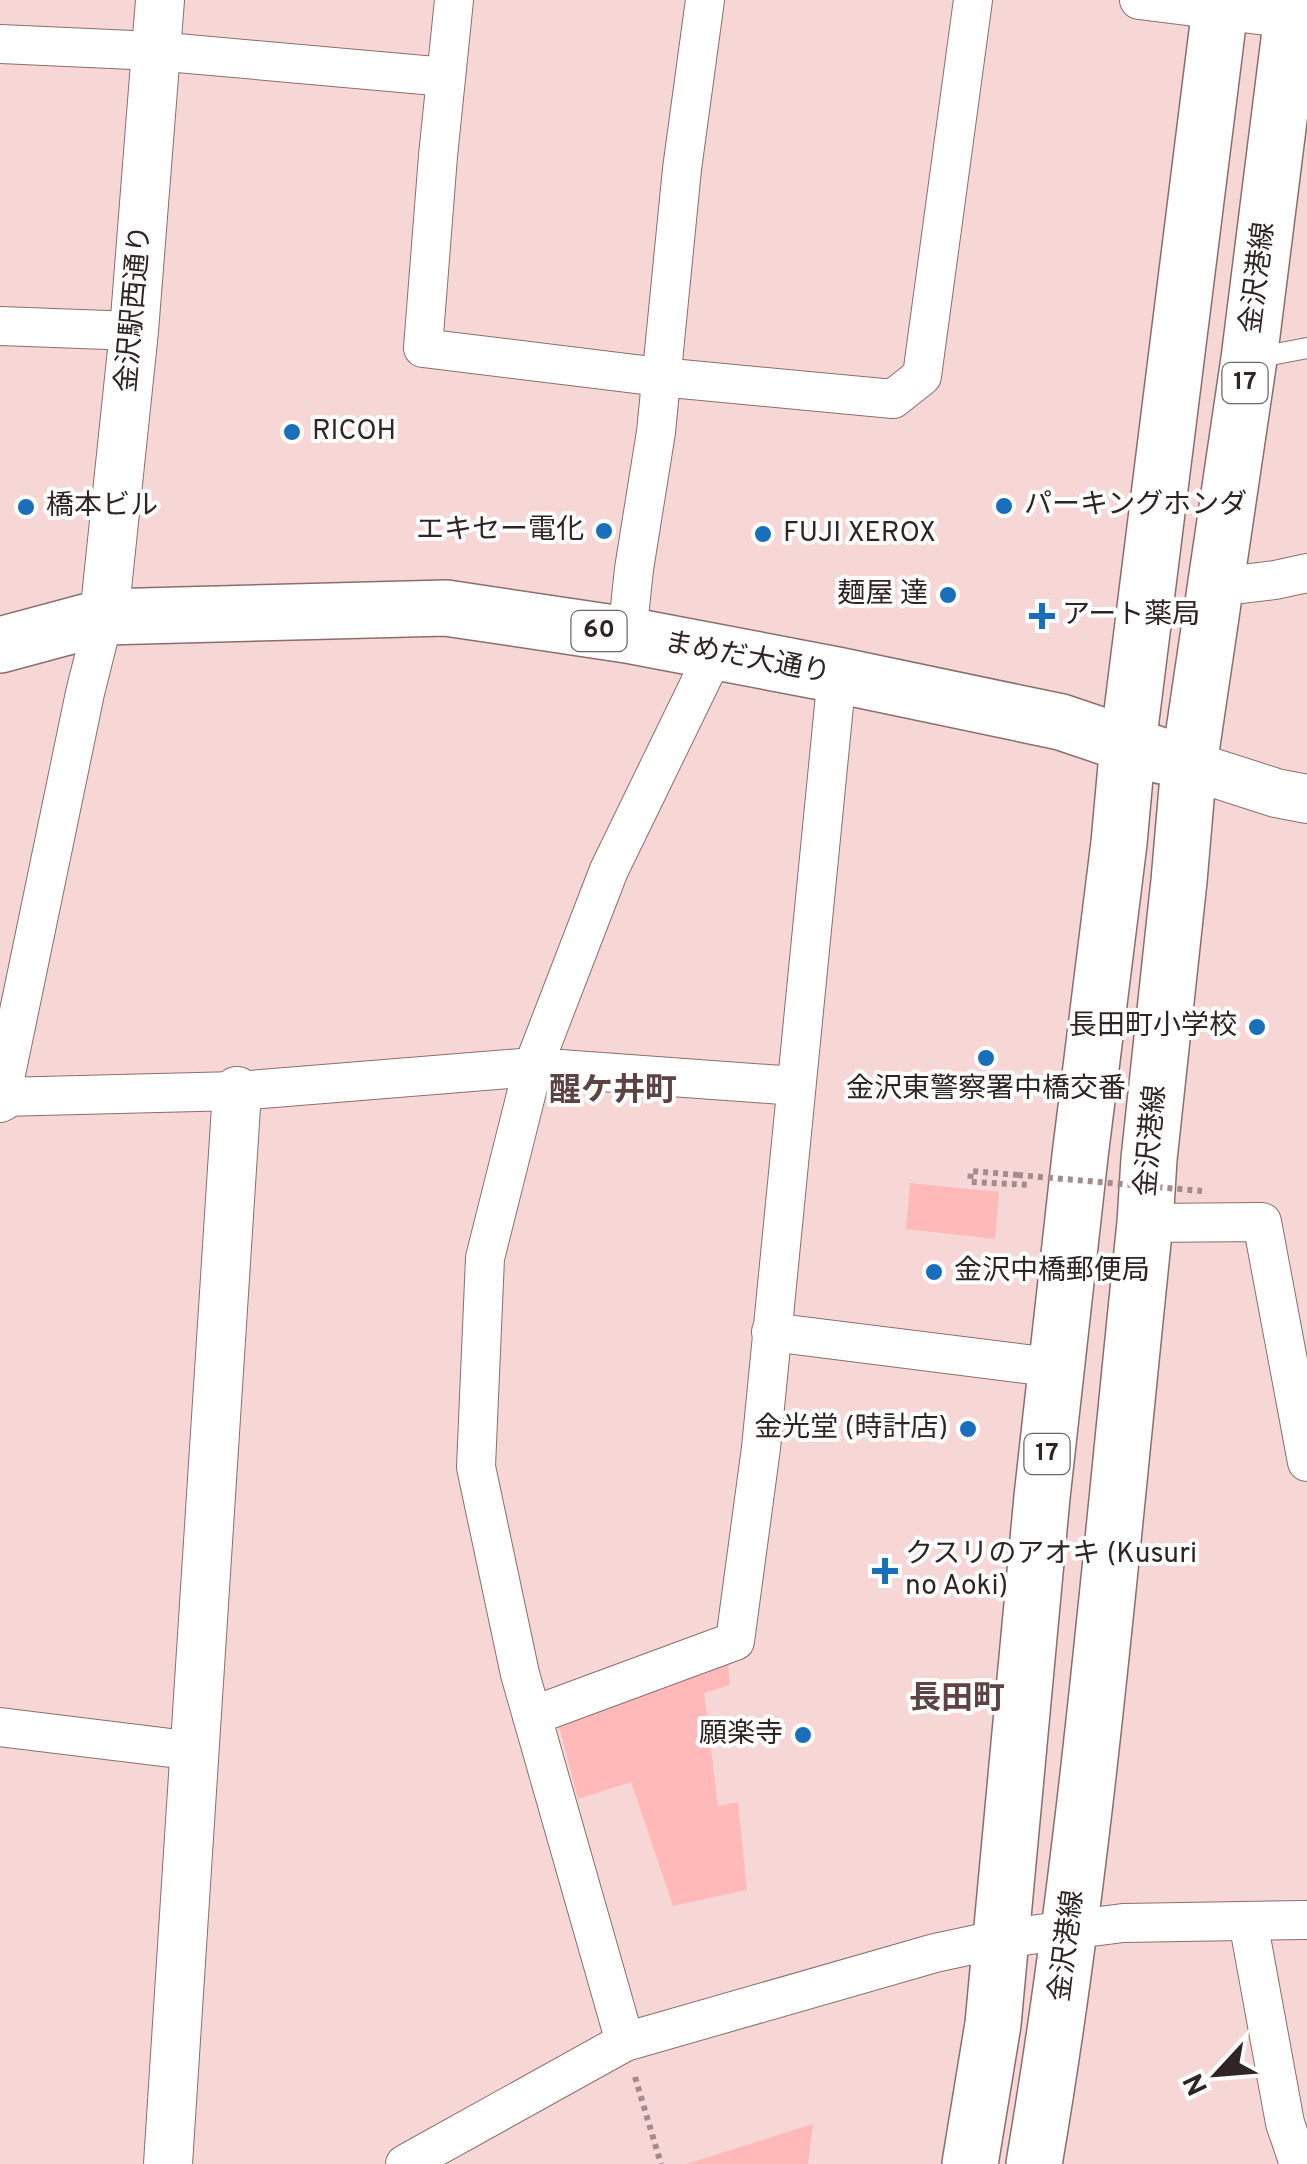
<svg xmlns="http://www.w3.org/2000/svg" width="1307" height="2164" font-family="Overpass,'Noto Sans JP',sans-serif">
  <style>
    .green { fill: #feb9b8 }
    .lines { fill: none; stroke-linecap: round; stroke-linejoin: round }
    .service-casing { stroke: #8a6e6d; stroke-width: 22 }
    .minor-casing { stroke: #8a6e6d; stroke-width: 40 }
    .tertiary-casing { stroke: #8a6e6d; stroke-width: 50 }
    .primary-casing { stroke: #8a6e6d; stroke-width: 58 }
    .path { stroke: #a48c8c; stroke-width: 6; stroke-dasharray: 5 5; stroke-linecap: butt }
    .service { stroke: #fff; stroke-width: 20 }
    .minor { stroke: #fff; stroke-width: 38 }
    .tertiary { stroke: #fff; stroke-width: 48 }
    .primary { stroke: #fff; stroke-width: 55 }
    .path-bridge { stroke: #a48c8c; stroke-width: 6; stroke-dasharray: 5 5; stroke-linecap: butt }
    .poi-dot { fill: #1a6fbc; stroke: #fff; stroke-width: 4 }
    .labels { text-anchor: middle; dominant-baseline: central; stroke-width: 8; stroke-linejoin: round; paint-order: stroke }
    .shield { fill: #fff; stroke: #6e6666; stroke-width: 2.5 }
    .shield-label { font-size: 25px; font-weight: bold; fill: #302424 }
    .street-label { font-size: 28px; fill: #302424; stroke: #fff }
    .poi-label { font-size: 28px; fill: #302424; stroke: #fff; text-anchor: start }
    .quarter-label { font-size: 32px; font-weight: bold; fill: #5d4443; stroke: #fff }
  </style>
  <rect width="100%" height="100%" fill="#f7d7d6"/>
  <g class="green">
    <polygon points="910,1183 999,1192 995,1239 906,1229"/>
    <polygon points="728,1662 730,1685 704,1693 718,1806 738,1802 747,1890 673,1906 631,1782 578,1799 559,1726"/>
    <polygon points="813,2124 808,2164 686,2164"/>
  </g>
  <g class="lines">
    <g class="service-casing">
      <polyline id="service" points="1250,359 1307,348"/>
    </g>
    <g class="minor-casing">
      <g id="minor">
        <polyline points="454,0 438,156 423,348 660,377 893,399 922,376 973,0"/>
        <polyline points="1139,0 1292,19"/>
        <polyline points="0,44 155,51 446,77"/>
        <polyline points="0,326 134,331"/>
        <polyline points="1217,587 1275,580 1307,573"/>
        <polyline points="627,635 634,569 656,432 682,169 705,0"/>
        <polyline points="1,1097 237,1091 533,1067 796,1086"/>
        <polyline points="0,1103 85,693 104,617"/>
        <polyline points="1145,1223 1262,1222 1307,1462"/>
        <polyline points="771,1332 1058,1368"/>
        <polyline points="532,1716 735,1641 761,1448 837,675"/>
        <polyline points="0,1727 195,1751"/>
        <polyline points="1248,1921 1285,2123 1299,2164"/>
        <polyline points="625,2042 520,1674 476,1467 485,1258 533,1067 609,870 714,654"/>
        <polyline points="405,2164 625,2042 935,1953 1000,1939 1123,1923 1307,1920"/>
      </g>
    </g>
    <g class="tertiary-casing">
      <g id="tertiary">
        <polyline points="104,617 134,331 160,0"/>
        <polyline points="1189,765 1276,793 1307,799"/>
        <polyline points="0,1097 1,1097"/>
        <polyline points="168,2164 237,1091"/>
      </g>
    </g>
    <g class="primary-casing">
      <g id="primary">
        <polyline points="0,645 104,617 446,608 627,635 837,675 1061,722 1162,756"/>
        <polyline points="970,2164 993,2024 1042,1497 1080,1156 1119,843 1128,744 1221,0"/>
        <path d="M1034 2164C1087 1853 1112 1537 1145 1223L1149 1159 1179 881 1189 765 1249 359 1294 0"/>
      </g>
    </g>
    <g class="path">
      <polyline points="1018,1175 971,1171 970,1182 1030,1185"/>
      <polyline points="635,2077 661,2164"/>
    </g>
    <use href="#service" class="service"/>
    <use href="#minor" class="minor"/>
    <use href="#tertiary" class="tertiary"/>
    <use href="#primary" class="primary"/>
    <polyline class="path-bridge" points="1018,1175 1202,1191"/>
  </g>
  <g class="poi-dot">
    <circle cx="292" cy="432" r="10"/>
    <circle cx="1004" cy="506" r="10"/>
    <circle cx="26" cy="507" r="10"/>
    <circle cx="604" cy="531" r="10"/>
    <circle cx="763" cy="534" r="10"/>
    <circle cx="948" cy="595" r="10"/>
    <path d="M1037 601h10v10h10v10h-10v10h-10v-10h-10v-10h10z"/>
    <circle cx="1257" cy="1027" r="10"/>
    <circle cx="986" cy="1058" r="10"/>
    <circle cx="934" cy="1272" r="10"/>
    <circle cx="968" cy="1429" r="10"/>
    <path d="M880 1556h10v10h10v10h-10v10h-10v-10h-10v-10h10z"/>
    <circle cx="803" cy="1735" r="10"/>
  </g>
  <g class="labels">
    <g class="shield">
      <rect x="1222.5" y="363" width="45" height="40" rx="8"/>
      <rect x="571.5" y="611" width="55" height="40" rx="8"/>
      <rect x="1024.5" y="1434" width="45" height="40" rx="8"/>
    </g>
    <g class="shield-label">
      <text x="1245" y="383">17</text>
      <text x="599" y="631">60</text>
      <text x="1047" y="1454">17</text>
    </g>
    <g class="street-label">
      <text transform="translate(1259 278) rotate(-83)">金沢港線</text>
      <text transform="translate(135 309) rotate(-85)">金沢駅西通り</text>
      <text transform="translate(747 659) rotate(11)">まめだ大通り</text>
      <text transform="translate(1152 1141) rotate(-85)">金沢港線</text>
      <text transform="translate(1068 1946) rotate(-83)">金沢港線</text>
    </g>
    <g class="poi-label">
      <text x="312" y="432">RICOH</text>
      <text x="1024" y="506">パーキングホンダ</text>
      <text x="46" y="507">橋本ビル</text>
      <text x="584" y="531" text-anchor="end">エキセー電化</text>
      <text x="783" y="534">FUJI XEROX</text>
      <text x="928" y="595" text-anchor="end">麺屋 達</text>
      <text x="1062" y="616">アート薬局</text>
      <text x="1237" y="1027" text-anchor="end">長田町小学校</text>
      <text x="986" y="1090" text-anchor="middle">金沢東警察署中橋交番</text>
      <text x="954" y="1272">金沢中橋郵便局</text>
      <text x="948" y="1429" text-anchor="end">金光堂 (時計店)</text>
      <text x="905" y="1555">クスリのアオキ (Kusuri<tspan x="905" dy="32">no Aoki)</tspan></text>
      <text x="783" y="1735" text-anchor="end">願楽寺</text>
    </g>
    <g class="quarter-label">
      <text x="613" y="1092">醒ケ井町</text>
      <text x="957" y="1700">長田町</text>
    </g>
  </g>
  <g transform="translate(1217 2074) rotate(244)" stroke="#ffffff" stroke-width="8" paint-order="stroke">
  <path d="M0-8L18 38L0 25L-18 38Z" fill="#302424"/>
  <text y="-15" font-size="28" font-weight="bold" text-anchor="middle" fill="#302424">N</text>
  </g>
</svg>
